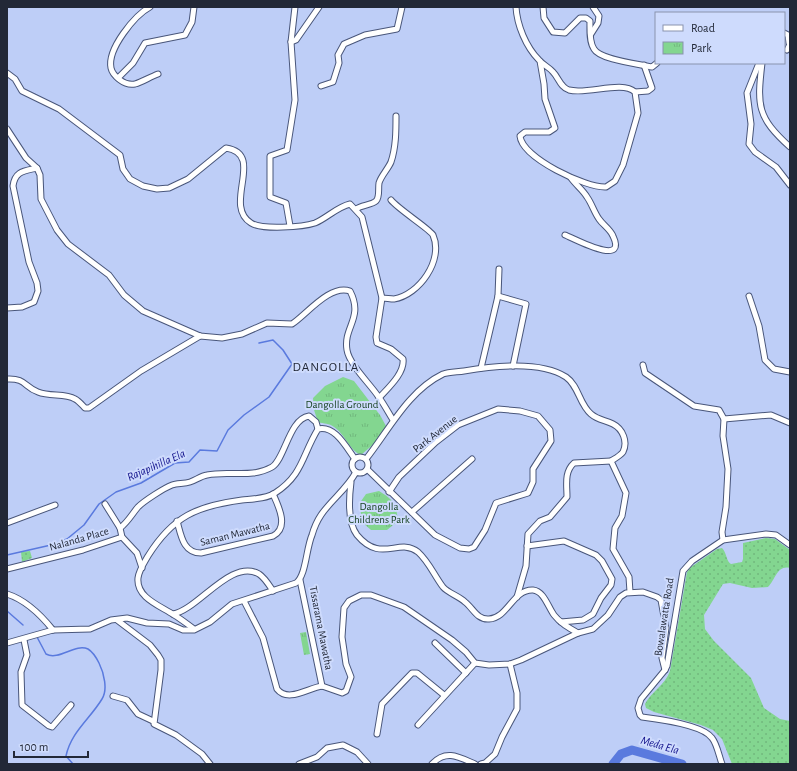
<svg xmlns="http://www.w3.org/2000/svg" width="797" height="771" font-family="'Alegreya Sans',sans-serif">
  <style>
    .grass { fill: url(#grass-dots) }
    .park { fill: url(#park-tufts) }
    .lines { fill: none; stroke-linecap: round; stroke-linejoin: round }
    .stream { stroke: #5a7ade; stroke-width: 1.5 }
    .river { stroke: #5a7ade; stroke-width: 9 }
    .minor-casing { stroke: #49567a; stroke-width: 7 }
    .minor { stroke: #fff; stroke-width: 5 }
    .labels { text-anchor: middle; dominant-baseline: central; stroke-width: 4; stroke-linejoin: round; paint-order: stroke }
    .park-label { font-size: 11px; fill: #174221; stroke: #cedbfd }
    .street-label { font-size: 11px; fill: #222837; stroke: #cedbfd }
    .water-label { font-size: 12px; font-style: italic; fill: #11108b; stroke: #cedbfd }
    .quarter-label { font-size: 13px; letter-spacing: 1px; fill: #222837; stroke: #cedbfd }
  </style>
  <defs>
    <pattern id="grass-dots" width="8" height="8" patternUnits="userSpaceOnUse"><rect width="8" height="8" fill="#83d690"/><path d="M2 2h.1M6 6h.1" fill="none" stroke="#71b87d" stroke-width="1.8" stroke-linecap="round"/></pattern>
    <pattern id="park-tufts" width="24" height="20" patternUnits="userSpaceOnUse"><rect width="24" height="20" fill="#83d690"/><path d="M3 7l-1-3M5 7V3M7 7l1-3M15 17l-1-3M17 17v-4M19 17l1-3" fill="none" stroke="#71b87d"/></pattern>
  </defs>
  <rect width="100%" height="100%" fill="#becef7"/>
  <g class="grass">
    <path d="M766 538 775 539 790 550V568C777 565 776 579 768 587L752 588 730 583 723 584 704 615 705 629 714 641 751 678 764 708 780 719 790 721V764H732L722 739 713 730 701 725 654 712 646 708 645 704C651 692 665 685 670 671L687 572 691 567 717 549 722 548C727 553 726 561 731 564L742 562 743 559V543Z"/>
    <polygon points="30,551 32,558 22,562 21,552"/>
  </g>
  <g class="park">
    <path d="M343 377 354 381 380 415 386 426 376 442 361 455C349 450 345 434 334 427 329 423 324 424 318 422L314 410 313 398 325 386Z"/>
    <path d="M379 491C394 500 396 504 398 521L387 530H371L363 523 359 504 366 494Z"/>
    <polygon points="306,632 310,654 304,655 300,633"/>
  </g>
  <g class="lines">
    <g class="stream">
      <polyline points="7,555 51,545 67,539 84,525 99,504 116,492 141,483 175,463 189,462 200,450 217,451 228,430 244,415 269,397 292,364 283,350 273,340 259,343"/>
      <polyline points="7,611 23,625"/>
      <path d="M37 637 46 654C59 661 75 643 88 649 93 652 97 659 99 663 104 673 108 690 102 699 90 719 71 732 66 756L73 764"/>
    </g>
    <polyline class="river" points="613,764 621,754 632,750 682,764"/>
    <g class="minor-casing">
      <g id="minor">
        <path d="M150 7C135 15 107 49 111 68 112 73 116 77 120 80 124 83 130 85 135 84 142 82 150 77 158 74"/>
        <path d="M516 7C517 25 526 47 539 60 543 65 549 67 553 72 559 78 560 87 569 90 588 95 622 80 635 92L638 113 623 165 615 181 606 187C586 188 522 158 520 136L525 132H549L555 128 545 99 544 84 540 61"/>
        <path d="M543 7 544 18 553 32 565 33 580 18H586L590 21C590 29 589 42 594 49 600 60 640 64 652 67L657 63"/>
        <polyline points="784,33 788,35 789,43"/>
        <polyline points="591,34 598,23 599,16 593,7"/>
        <polyline points="291,42 296,40 319,7"/>
        <polyline points="787,50 790,44"/>
        <polyline points="759,63 747,93 751,124 749,144 755,152 776,167 790,185"/>
        <path d="M762 63C757 106 757 117 790 147"/>
        <path d="M7 73 15 79 22 91 59 109 120 155 123 169 130 179 143 186 157 189 169 188 188 179 226 148C266 154 222 205 251 223 262 230 303 227 315 223 327 218 337 207 350 204L362 217 382 298 376 337 377 343 391 349 403 359C405 373 388 388 379 398"/>
        <polyline points="118,78 133,63 145,43 185,35 192,22 194,7"/>
        <polyline points="321,86 333,82 339,63 338,55 344,44 365,35 397,29 402,7"/>
        <polyline points="635,92 648,91 652,88 644,65"/>
        <path d="M7 129 26 158 37 168 40 175 41 199 57 230 68 244 109 275 124 295 143 311 200 336 222 338 242 334 267 323 292 324C307 314 330 284 350 291 364 318 343 327 347 350 349 364 370 384 378 396 384 404 388 412 393 420"/>
        <path d="M356 209C361 205 372 205 376 201 380 197 378 189 379 183 381 176 388 169 391 162 396 147 396 131 396 116"/>
        <polyline points="290,226 286,203 270,197 270,156 287,150 295,100 291,42 295,7"/>
        <path d="M565 235C573 238 628 268 613 236 610 229 603 225 599 219 594 212 592 204 587 197 583 190 576 185 571 178"/>
        <polyline points="498,296 526,304 513,366"/>
        <polyline points="749,296 759,326 765,360 774,369 790,372"/>
        <path d="M382 298C386 298 390 299 394 299 419 295 444 260 433 235 431 230 398 209 391 200"/>
        <path d="M7 308 22 307 34 302 38 291 37 283 29 262 13 186C15 171 24 171 37 168"/>
        <polyline points="643,365 645,373 694,406 719,410 724,419 723,436 728,469 726,507 722,532 723,540"/>
        <polyline points="481,368 498,296 499,269"/>
        <path d="M7 379C26 378 24 387 38 392 50 397 65 393 75 399 79 401 82 405 85 408H89L141 371 200 336"/>
        <polyline points="724,419 771,415 790,423"/>
        <circle cx="360" cy="465" r="8"/>
        <path d="M366 459C389 430 408 391 443 374 449 372 458 372 464 371 493 366 540 360 566 377 579 386 579 404 591 414 598 420 605 420 613 424 623 429 628 442 623 452 620 456 614 459 611 461L626 493 622 516 615 528 613 549 629 577 630 592"/>
        <polyline points="368,470 435,535 460,548 469,549 474,547 485,530 496,503 528,493 533,482 533,469 551,441 550,430 538,416 520,411 498,409 458,425 436,442 399,477 389,492"/>
        <path d="M351 482C349 498 347 522 357 535 381 564 399 537 418 552 429 562 434 575 443 587 448 593 459 596 465 602 473 608 477 620 489 619 508 618 513 589 533 590 544 591 548 607 554 615 560 623 569 628 578 633"/>
        <polyline points="105,504 120,528 122,537 137,553 142,568"/>
        <polyline points="412,512 472,459"/>
        <path d="M177 521C181 535 183 553 201 553L273 536C289 528 279 507 273 494"/>
        <polyline points="7,523 55,505"/>
        <path d="M120 528C128 522 132 514 138 507 144 501 164 488 172 485 177 483 184 484 190 482 196 480 201 476 207 475 229 470 251 479 272 467 285 459 289 419 309 416L316 422 318 429"/>
        <polyline points="527,546 564,541 596,555 602,561 612,579 611,585 601,598 593,614 583,620 561,622"/>
        <polyline points="7,569 83,550 122,537"/>
        <polyline points="300,580 322,686"/>
        <path d="M7 594C26 600 41 615 53 630"/>
        <path d="M517 597 526 566 528 534 540 521 550 517 567 497C567 485 564 472 574 463L611 461"/>
        <path d="M244 601 263 638 277 689C288 703 308 688 322 686"/>
        <path d="M173 614C198 610 231 558 259 574 265 578 269 585 273 591"/>
        <polyline points="117,620 150,645 158,655 161,660 161,670 154,724 176,735 202,754 210,764"/>
        <path d="M194 629C187 624 181 619 174 615 161 606 136 598 138 578 139 570 144 563 148 556 173 516 197 506 242 500 252 499 266 499 275 493 303 475 302 455 318 429 335 425 346 447 355 459"/>
        <polyline points="24,640 27,655 21,672 22,705 49,726 52,727 71,705"/>
        <path d="M7 643 53 630 90 629 111 620 127 618 147 623 169 624 183 630H194L210 622 232 604 296 583C306 576 306 549 312 535 314 528 317 521 321 515 331 500 347 489 356 472"/>
        <polyline points="435,643 466,673"/>
        <polyline points="322,686 342,693 346,691 351,677 346,664 342,637 344,608 349,601 361,595 371,595 404,607 452,640 466,652 475,663 489,665 510,664 521,660 578,633 593,629 608,615 620,597 626,593 643,592 657,597 661,600 666,628 662,658 665,670"/>
        <polyline points="113,696 127,700 138,714 153,721"/>
        <polyline points="418,725 475,663"/>
        <polyline points="377,734 382,704 412,673 417,673 444,695"/>
        <polyline points="299,764 317,757 327,748 343,745 357,752 368,764"/>
        <path d="M432 764C446 749 459 757 475 764"/>
        <polyline points="481,764 485,763 495,754 502,737 517,709 517,693 510,664"/>
        <path d="M722 764C719 756 717 744 712 738 703 725 658 719 642 717L640 715 638 708 641 699 665 670 667 666 683 571 692 561 723 540 766 534 776 535 790 545"/>
      </g>
    </g>
    <use href="#minor" class="minor"/>
  </g>
  <g class="labels">
    <g class="park-label">
      <text x="342" y="404">Dangolla Ground</text>
      <text x="379" y="506">Dangolla<tspan x="379" dy="13">Childrens Park</tspan></text>
    </g>
    <g class="street-label">
      <text transform="translate(435 434) rotate(-38)">Park Avenue</text>
      <text transform="translate(235 534) rotate(-14)">Saman Mawatha</text>
      <text transform="translate(79 539) rotate(-16)">Nalanda Place</text>
      <text transform="translate(664 617) rotate(-81)">Bowalawatta Road</text>
      <text transform="translate(321 628) rotate(79)">Tissarama Mawatha</text>
    </g>
    <g class="water-label">
      <text transform="translate(156 465) rotate(-24)">Rajapihilla Ela</text>
      <text transform="translate(660 745) rotate(16)">Meda Ela</text>
    </g>
    <g class="quarter-label">
      <text x="326" y="367">DANGOLLA</text>
    </g>
  </g>
  <rect width="797" height="771" fill="none" stroke="#222837" stroke-width="16"/>
  <rect x="655" y="12" width="130" height="52" fill="#cedbfd" stroke="#8993ae"/>
  <rect x="663" y="25" width="20" height="6" fill="#ffffff" stroke="#8993ae"/>
  <text x="691" y="32" font-size="12" fill="#222837">Road</text>
  <rect x="663" y="42" width="20" height="12" fill="url(#park-tufts)" stroke="#8993ae"/>
  <text x="691" y="52" font-size="12" fill="#222837">Park</text>
  <path d="M14 751v6h74v-6" fill="none" stroke="#222837" stroke-width="2"/>
  <text x="20" y="751" font-size="12" fill="#222837" stroke="#cedbfd" stroke-width="3" paint-order="stroke">100 m</text>
</svg>
